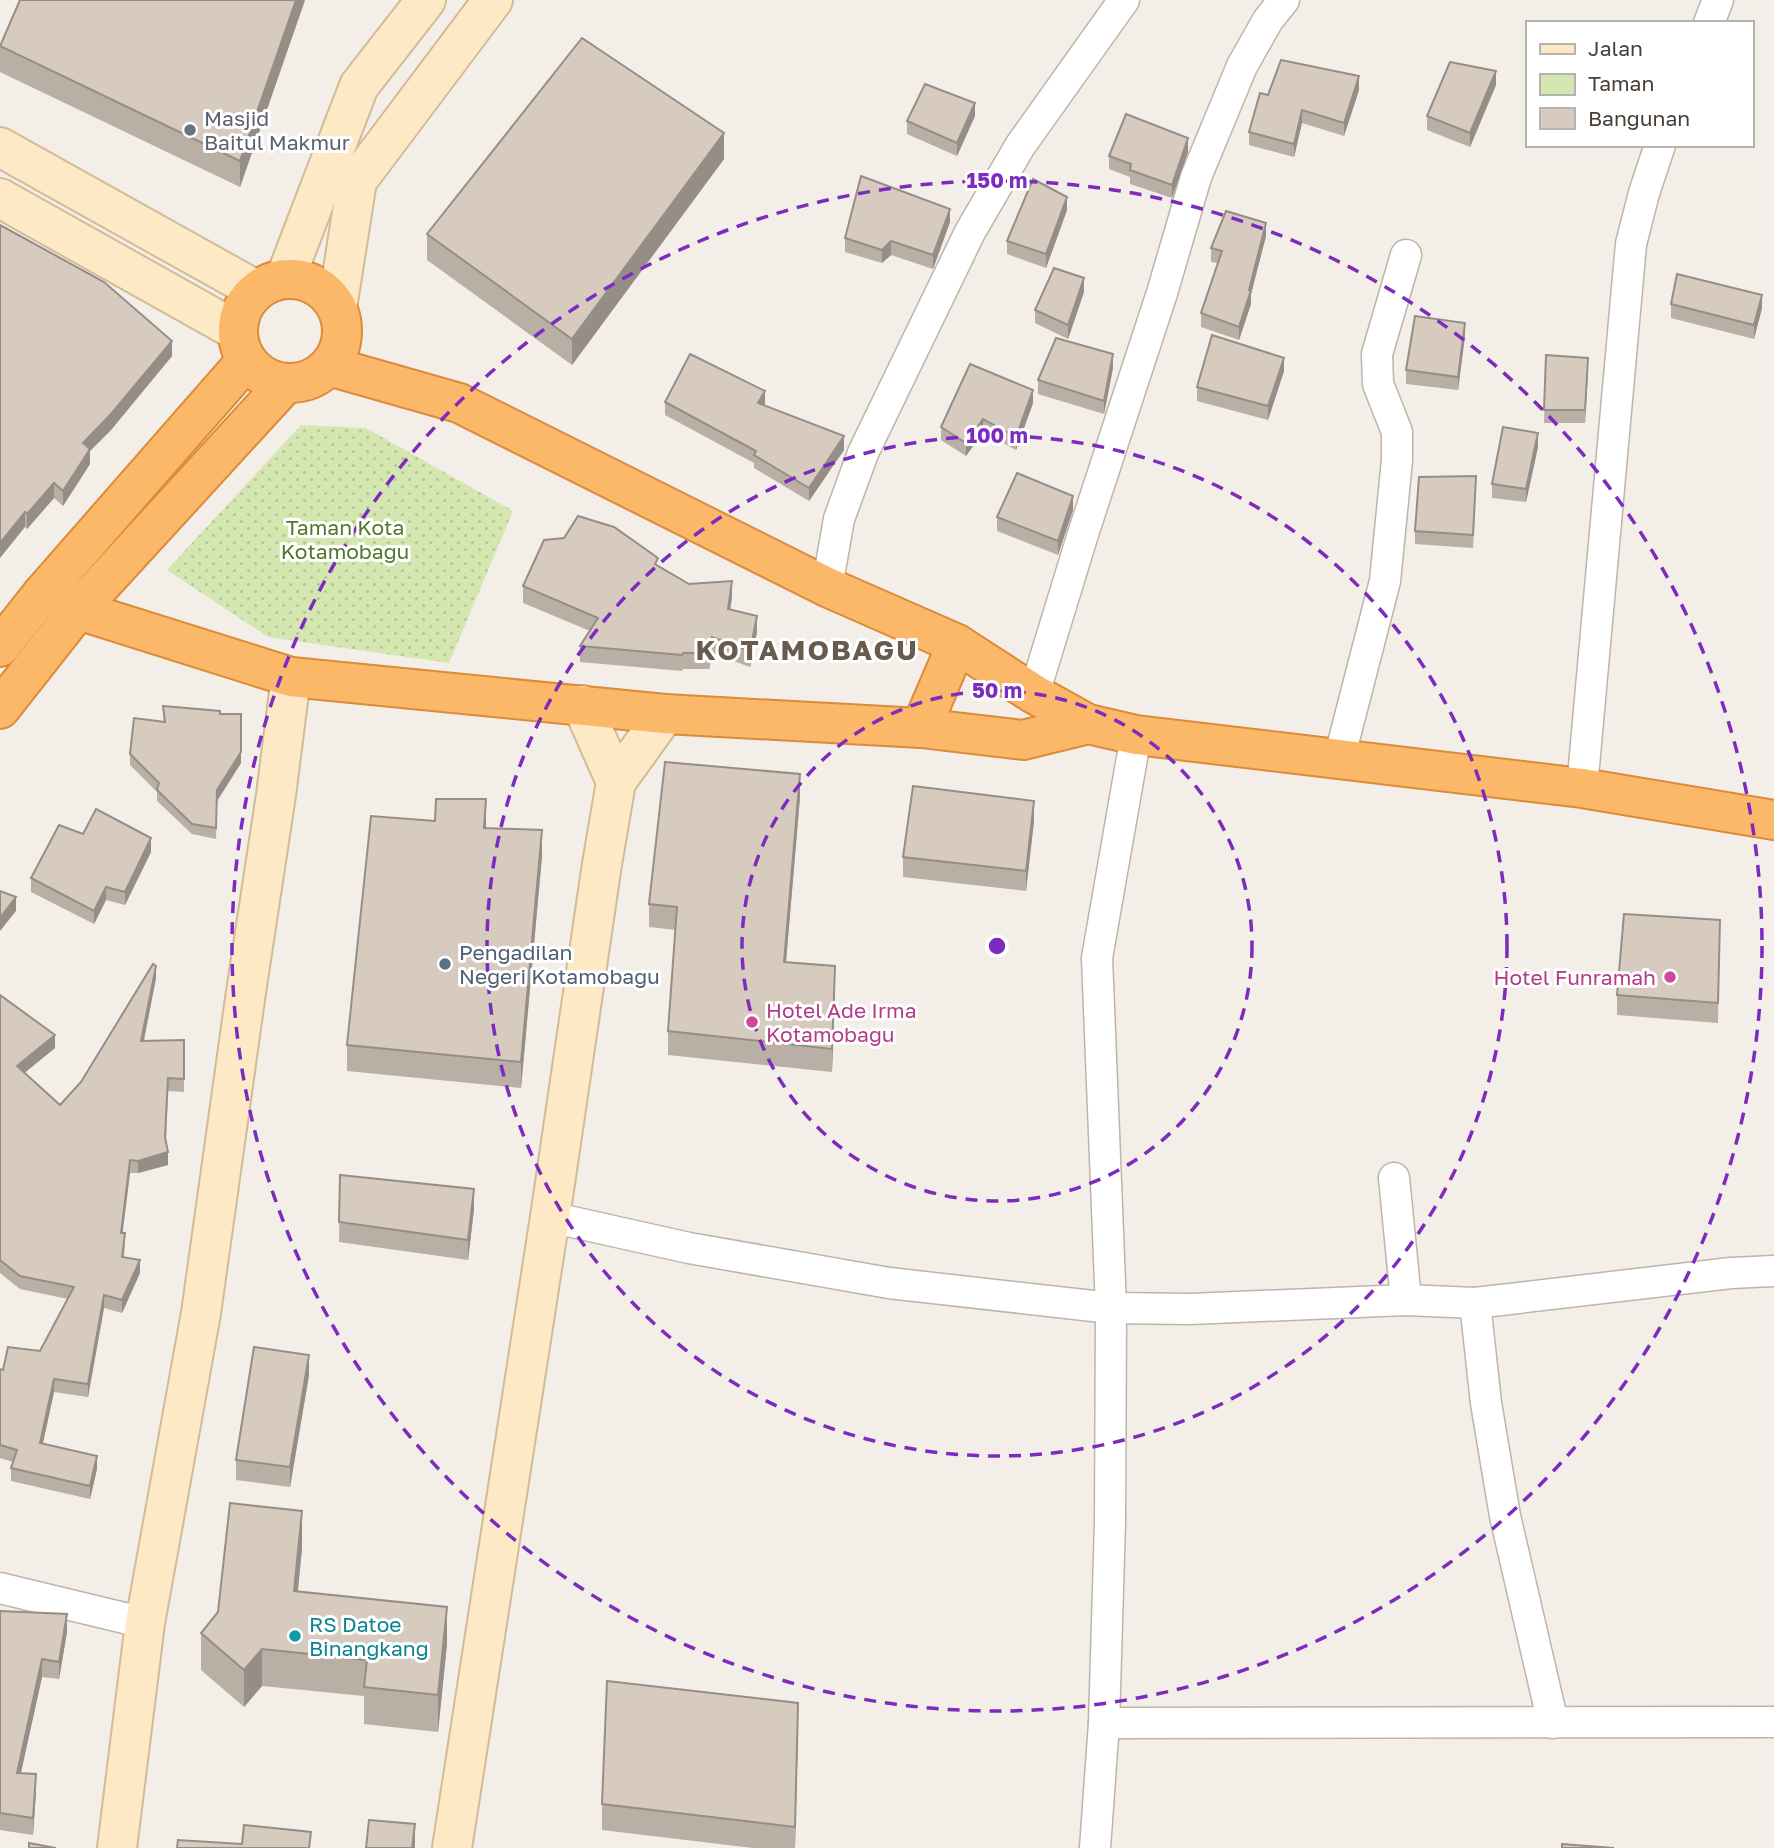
<svg xmlns="http://www.w3.org/2000/svg" width="1774" height="1848" font-family="'Golos Text',sans-serif">
  <style>
    .green { fill: url(#green-dots) }
    .lines { fill: none; stroke-linecap: round; stroke-linejoin: round }
    .street-casing { stroke: #beb4a9; stroke-width: 33 }
    .secondary-casing { stroke: #d2bb97; stroke-width: 42 }
    .highway-casing { stroke: #db8b39; stroke-width: 42 }
    .street { stroke: #fff; stroke-width: 30 }
    .secondary { stroke: #fee9c6; stroke-width: 38 }
    .highway { stroke: #fbb869; stroke-width: 38 }
    .wall { fill: #b9afa4 }
    .shaded-wall { fill: #968e86 }
    .building { fill: #d7cbbf; stroke: #968e86; stroke-width: 2 }
    .ring { fill: none; stroke: #7b2cbf; stroke-width: 3.5; stroke-dasharray: 12 9 }
    .worship-dot { fill: #6b7280; stroke: #fff; stroke-width: 2.5 }
    .service-dot { fill: #5c6f8a; stroke: #fff; stroke-width: 2.5 }
    .hotel-dot { fill: #d1479c; stroke: #fff; stroke-width: 2.5 }
    .culture-dot { fill: #0f9aa8; stroke: #fff; stroke-width: 2.5 }
    .labels { text-anchor: middle; dominant-baseline: central; stroke-width: 6; stroke-linejoin: round; paint-order: stroke }
    .worship-label { font-size: 21px; fill: #5b616d; stroke: #fff; text-anchor: start }
    .park-label { font-size: 21px; fill: #51772a; stroke: #fff }
    .service-label { font-size: 21px; fill: #4e5e75; stroke: #fff; text-anchor: start }
    .hotel-label { font-size: 21px; fill: #b23c85; stroke: #fff; text-anchor: end }
    .culture-label { font-size: 21px; fill: #0d838f; stroke: #fff; text-anchor: start }
    .district-label { font-size: 28px; font-weight: bold; letter-spacing: 2px; fill: #685a4d; stroke: #fff }
    .centre { fill: #7b2cbf; stroke: #fff; stroke-width: 3.5 }
    .ring-label { font-size: 21px; text-anchor: middle; font-weight: bold; fill: #7b2cbf; stroke: #fff; stroke-width: 6; stroke-linejoin: round; paint-order: stroke }
  </style>
  <defs>
    <pattern id="green-dots" width="8" height="8" patternUnits="userSpaceOnUse" patternTransform="scale(1.75)"><rect width="8" height="8" fill="#d5e7b0"/><path d="M2 2h.1M6 6h.1" fill="none" stroke="#b8c798" stroke-width="1.8" stroke-linecap="round"/></pattern>
  </defs>
  <rect width="100%" height="100%" fill="#f3eee7"/>
  <polygon class="green" points="301,425 366,428 513,511 449,663 268,637 167,570"/>
  <g class="lines">
    <g class="street-casing">
      <g id="street">
        <polyline points="1709,23 1718,0"/>
        <polyline points="827,587 839,519 863,453 970,232 1020,146 1124,0"/>
        <polyline points="1034,694 1083,534 1162,293 1196,177 1242,66 1268,20 1284,0"/>
        <polyline points="1339,759 1385,581 1397,460 1397,432 1378,384 1377,354 1406,255"/>
        <polyline points="1582,788 1631,244 1644,193 1660,145"/>
        <polyline points="1394,1178 1406,1300"/>
        <polyline points="550,1217 689,1248 889,1283 1111,1308 1190,1309 1406,1300 1475,1303 1731,1273 1774,1271"/>
        <polyline points="1475,1303 1486,1403 1505,1516 1553,1723"/>
        <polyline points="0,1588 145,1623"/>
        <polyline points="1104,1723 1774,1722"/>
        <polyline points="1095,1848 1104,1723 1110,1522 1111,1308 1097,958 1136,735"/>
      </g>
    </g>
    <g class="secondary-casing">
      <g id="secondary">
        <polyline points="0,147 256,290"/>
        <polyline points="0,198 237,331"/>
        <polyline points="285,279 359,86 426,0"/>
        <polyline points="337,308 357,181 493,0"/>
        <polyline points="582,705 616,782"/>
        <polyline points="117,1848 145,1623 201,1313 246,992 276,795 291,677"/>
        <polyline points="452,1848 550,1217 602,864 616,782 665,714"/>
      </g>
    </g>
    <g class="highway-casing">
      <g id="highway">
        <circle cx="290" cy="331" r="52"/>
        <polyline points="329,366 459,403 827,587 957,644 1034,694 1088,724"/>
        <polyline points="42,594 78,610 291,677 665,714 921,728 1023,740 1088,724 1136,735 1582,788 1774,820"/>
        <polyline points="0,647 42,594 246,361"/>
        <polyline points="0,709 78,610 286,383"/>
        <polyline points="921,728 957,644"/>
      </g>
    </g>
    <use href="#street" class="street"/>
    <use href="#secondary" class="secondary"/>
    <use href="#highway" class="highway"/>
  </g>
  <g class="wall">
    <polygon points="305,0 240,187 0,72 0,45"/>
    <polygon points="1496,85 1470,147 1427,130 1427,116"/>
    <polygon points="1359,90 1344,136 1302,123 1294,157 1249,145 1249,132 1268,95"/>
    <polygon points="975,116 957,156 907,134 907,121"/>
    <polygon points="1188,152 1172,198 1130,184 1130,177 1109,169 1109,156"/>
    <polygon points="724,159 572,365 427,260 427,234"/>
    <polygon points="1067,210 1046,268 1007,254 1007,241"/>
    <polygon points="950,222 933,269 891,255 882,263 845,252 845,238"/>
    <polygon points="0,225 172,356 111,430 90,451 90,464 63,506 54,498 27,529 25,527"/>
    <polygon points="1266,236 1251,294 1251,304 1239,340 1201,327 1201,313 1218,263 1211,262 1211,248"/>
    <polygon points="1084,292 1068,339 1035,323 1035,310"/>
    <polygon points="1671,304 1762,308 1754,339 1671,318"/>
    <polygon points="1465,336 1458,390 1406,384 1406,370"/>
    <polygon points="1546,355 1588,371 1585,423 1544,423"/>
    <polygon points="1113,368 1104,414 1038,394 1038,380"/>
    <polygon points="1284,371 1268,420 1197,401 1197,387"/>
    <polygon points="665,402 765,404 764,406 844,450 809,501 754,468 754,463 665,415"/>
    <polygon points="1033,403 1016,450 983,432 966,456 941,440 941,427"/>
    <polygon points="1538,447 1526,502 1492,498 1492,484"/>
    <polygon points="1476,489 1473,548 1415,544 1415,531"/>
    <polygon points="1073,510 1058,555 997,531 997,517"/>
    <polygon points="658,565 689,584 732,597 730,609 757,632 750,667 712,653 709,669 683,669 682,671 580,662 580,646 590,631 523,603 523,586"/>
    <polygon points="163,706 220,714 241,763 217,801 216,839 192,834 157,801 157,792 130,765 130,754 164,722"/>
    <polygon points="800,797 786,962 835,989 832,1072 668,1055 668,1031 676,930 649,927 649,904"/>
    <polygon points="1034,821 1026,891 903,877 903,857"/>
    <polygon points="486,828 542,856 521,1088 347,1071 347,1045"/>
    <polygon points="83,834 151,852 125,905 106,900 94,924 31,892 31,878"/>
    <polygon points="1720,920 1718,1023 1617,1015 1617,995"/>
    <polygon points="156,978 144,1041 184,1040 184,1092 168,1091 166,1140 168,1165 138,1173 130,1173 122,1233 125,1246 124,1258 140,1273 122,1313 104,1308 88,1397 54,1392 43,1443 97,1469 90,1499 11,1481 11,1468 13,1462 0,1458 0,1369 3,1370 40,1351 68,1299 20,1289 0,1273 0,995 55,1048 24,1073 60,1105 81,1082"/>
    <polygon points="340,1175 474,1209 468,1260 339,1242"/>
    <polygon points="309,1375 290,1487 236,1480 236,1460"/>
    <polygon points="302,1548 298,1591 447,1644 438,1732 364,1724 364,1696 262,1686 244,1707 201,1670 201,1633"/>
    <polygon points="0,1611 67,1632 59,1679 42,1677 21,1773 36,1791 33,1835 0,1830"/>
    <polygon points="798,1729 795,1848 753,1848 602,1830 602,1804"/>
  </g>
  <g class="shaded-wall">
    <polygon points="296,0 305,0 240,187 240,161"/>
    <polygon points="1496,71 1496,85 1470,147 1470,133"/>
    <polygon points="1359,76 1359,90 1344,136 1344,123"/>
    <polygon points="975,103 975,116 957,156 957,143"/>
    <polygon points="1302,110 1302,123 1294,157 1294,144"/>
    <polygon points="724,133 724,159 572,365 572,339"/>
    <polygon points="1188,138 1188,152 1172,198 1172,185"/>
    <polygon points="1067,197 1067,210 1046,268 1046,254"/>
    <polygon points="950,209 950,222 933,269 933,255"/>
    <polygon points="1266,223 1266,236 1251,294 1251,304 1239,340 1239,327"/>
    <polygon points="891,241 891,255 882,263 882,250"/>
    <polygon points="1084,278 1084,292 1068,339 1068,325"/>
    <polygon points="1762,295 1762,308 1754,339 1754,325"/>
    <polygon points="1465,323 1465,336 1458,390 1458,377"/>
    <polygon points="172,341 172,356 111,430 90,451 90,464 63,506 63,491 83,443"/>
    <polygon points="1113,354 1113,368 1104,414 1104,401"/>
    <polygon points="1284,358 1284,371 1268,420 1268,406"/>
    <polygon points="1588,358 1588,371 1585,423 1585,410"/>
    <polygon points="1033,390 1033,403 1016,450 1016,437"/>
    <polygon points="765,391 765,404 758,416 758,403"/>
    <polygon points="983,419 983,432 966,456 966,443"/>
    <polygon points="1538,433 1538,447 1526,502 1526,489"/>
    <polygon points="844,436 844,450 809,501 809,488"/>
    <polygon points="54,483 54,498 27,529 27,514"/>
    <polygon points="1073,496 1073,510 1058,555 1058,541"/>
    <polygon points="25,512 25,527 0,558 0,543"/>
    <polygon points="732,581 732,597 728,625 728,609"/>
    <polygon points="757,616 757,632 750,667 750,651"/>
    <polygon points="712,637 712,653 709,669 709,653"/>
    <polygon points="241,752 241,763 217,801 216,839 217,790"/>
    <polygon points="800,774 800,797 784,985 784,962"/>
    <polygon points="486,799 486,825 484,854 484,828"/>
    <polygon points="1034,801 1034,821 1026,891 1026,871"/>
    <polygon points="542,830 542,856 521,1088 521,1062"/>
    <polygon points="151,838 151,852 125,905 125,892"/>
    <polygon points="106,887 106,900 94,924 94,911"/>
    <polygon points="16,897 16,911 0,931 0,918"/>
    <polygon points="156,966 156,978 141,1054 141,1041"/>
    <polygon points="835,966 835,989 832,1072 832,1049"/>
    <polygon points="55,1035 55,1048 17,1079 17,1066"/>
    <polygon points="168,1152 168,1165 138,1173 138,1161"/>
    <polygon points="130,1160 130,1173 121,1246 121,1233"/>
    <polygon points="474,1189 474,1209 468,1260 468,1240"/>
    <polygon points="140,1260 140,1273 122,1313 122,1300"/>
    <polygon points="104,1295 104,1308 88,1397 88,1384"/>
    <polygon points="309,1355 309,1375 290,1487 290,1467"/>
    <polygon points="54,1379 54,1392 40,1456 40,1443"/>
    <polygon points="97,1456 97,1469 90,1499 90,1486"/>
    <polygon points="302,1511 302,1548 294,1628 294,1591"/>
    <polygon points="447,1607 447,1644 438,1732 438,1695"/>
    <polygon points="67,1614 67,1632 59,1679 59,1662"/>
    <polygon points="262,1649 262,1686 244,1707 244,1670"/>
    <polygon points="42,1659 42,1677 17,1790 17,1773"/>
    <polygon points="798,1703 798,1729 795,1848 795,1827"/>
    <polygon points="36,1774 36,1791 33,1835 33,1818"/>
    <polygon points="415,1824 415,1848 412,1848"/>
  </g>
  <g class="building">
    <polygon points="20,0 296,0 240,161 0,46"/>
    <polygon points="582,38 724,133 572,339 427,234"/>
    <polygon points="1281,60 1359,76 1344,123 1302,110 1294,144 1249,132 1260,93 1268,95"/>
    <polygon points="1450,62 1496,71 1470,133 1427,116"/>
    <polygon points="925,84 975,103 957,143 907,121"/>
    <polygon points="1126,114 1188,138 1172,185 1130,170 1131,164 1109,156"/>
    <polygon points="861,176 950,209 933,255 891,241 882,250 845,238"/>
    <polygon points="1033,179 1067,197 1046,254 1007,241"/>
    <polygon points="1226,211 1266,223 1249,290 1251,290 1239,327 1201,313 1222,251 1211,248"/>
    <polygon points="0,225 104,282 172,341 111,414 83,443 90,449 63,491 54,483 27,514 25,512 0,543"/>
    <polygon points="1054,268 1084,278 1068,325 1035,310"/>
    <polygon points="1677,274 1762,295 1754,325 1671,304"/>
    <polygon points="1415,316 1465,323 1458,377 1406,370"/>
    <polygon points="1212,335 1284,358 1268,406 1197,387"/>
    <polygon points="1056,338 1113,354 1104,401 1038,380"/>
    <polygon points="690,354 765,391 758,403 844,436 809,488 754,455 756,451 665,402"/>
    <polygon points="1546,355 1588,358 1585,410 1544,410"/>
    <polygon points="970,364 1033,390 1016,437 983,419 966,443 941,427"/>
    <polygon points="1503,427 1538,433 1526,489 1492,484"/>
    <polygon points="1017,473 1073,496 1058,541 997,517"/>
    <polygon points="1476,476 1473,535 1415,531 1419,477"/>
    <polygon points="578,516 614,527 658,558 655,564 689,584 732,581 728,609 757,616 750,651 712,637 709,653 683,653 682,655 580,646 598,618 523,586 544,540 564,538"/>
    <polygon points="163,706 220,711 220,714 241,714 241,752 217,790 216,828 192,824 157,790 159,783 130,754 134,718 165,722"/>
    <polygon points="665,762 800,774 784,962 835,966 832,1049 668,1031 677,907 649,904"/>
    <polygon points="913,786 1034,801 1026,871 903,857"/>
    <polygon points="436,799 486,799 484,828 542,830 521,1062 347,1045 371,816 435,821"/>
    <polygon points="96,809 151,838 125,892 106,887 94,911 31,878 59,825 83,834"/>
    <polygon points="0,891 16,897 0,918"/>
    <polygon points="1624,914 1720,920 1718,1003 1617,995"/>
    <polygon points="153,964 156,966 141,1041 184,1040 184,1079 168,1078 165,1137 168,1152 138,1161 130,1160 121,1233 125,1233 122,1257 140,1260 122,1300 104,1295 88,1384 54,1379 40,1443 97,1456 90,1486 11,1468 17,1450 0,1445 0,1369 3,1370 8,1347 40,1351 74,1287 20,1276 0,1260 0,995 55,1035 17,1066 60,1105 81,1082"/>
    <polygon points="340,1175 474,1189 468,1240 339,1222"/>
    <polygon points="254,1347 309,1355 290,1467 236,1460"/>
    <polygon points="230,1503 302,1511 294,1591 447,1607 438,1695 364,1687 367,1660 262,1649 244,1670 201,1633 218,1612"/>
    <polygon points="0,1611 67,1614 59,1662 42,1659 17,1773 36,1774 33,1818 0,1813"/>
    <polygon points="607,1681 798,1703 795,1827 602,1804"/>
    <polygon points="369,1820 415,1824 412,1848 366,1848"/>
    <polygon points="244,1825 311,1832 309,1848 177,1848 178,1840 242,1844"/>
    <polygon points="29,1843 56,1848 29,1848"/>
    <polygon points="1562,1844 1614,1848 1562,1848"/>
  </g>
  <g class="ring">
    <circle cx="997" cy="946" r="255"/>
    <circle cx="997" cy="946" r="510"/>
    <circle cx="997" cy="946" r="765"/>
  </g>
  <circle class="worship-dot" cx="190" cy="130" r="7"/>
  <circle class="service-dot" cx="445" cy="964" r="7"/>
  <g class="hotel-dot">
    <circle cx="1670" cy="977" r="7"/>
    <circle cx="752" cy="1022" r="7"/>
  </g>
  <circle class="culture-dot" cx="295" cy="1636" r="7"/>
  <g class="labels">
    <g class="worship-label">
      <text x="204" y="118">Masjid<tspan x="204" dy="24">Baitul Makmur</tspan></text>
    </g>
    <g class="park-label">
      <text x="345" y="527">Taman Kota<tspan x="345" dy="24">Kotamobagu</tspan></text>
    </g>
    <g class="service-label">
      <text x="459" y="952">Pengadilan<tspan x="459" dy="24">Negeri Kotamobagu</tspan></text>
    </g>
    <g class="hotel-label">
      <text x="1656" y="977">Hotel Funramah</text>
      <text x="766" y="1010" text-anchor="start">Hotel Ade Irma<tspan x="766" dy="24">Kotamobagu</tspan></text>
    </g>
    <g class="culture-label">
      <text x="309" y="1624">RS Datoe<tspan x="309" dy="24">Binangkang</tspan></text>
    </g>
    <g class="district-label">
      <text x="807" y="649">KOTAMOBAGU</text>
    </g>
  </g>
  <circle cx="997" cy="946" r="10" class="centre"/>
  <g class="ring-label">
    <text x="997" y="188">150 m</text>
    <text x="997" y="443">100 m</text>
    <text x="997" y="698">50 m</text>
  </g>
  <rect x="1526" y="21" width="228" height="126" fill="#ffffff" stroke="#b5b2af" stroke-width="2"/>
  <rect x="1540" y="44" width="35" height="10" fill="#fee9c6" stroke="#b5b2af" stroke-width="2"/>
  <text x="1588" y="56" font-size="21" fill="#463e36">Jalan</text>
  <rect x="1540" y="74" width="35" height="21" fill="#d5e7b0" stroke="#b5b2af" stroke-width="2"/>
  <text x="1588" y="91" font-size="21" fill="#463e36">Taman</text>
  <rect x="1540" y="108" width="35" height="21" fill="#d7cbbf" stroke="#b5b2af" stroke-width="2"/>
  <text x="1588" y="126" font-size="21" fill="#463e36">Bangunan</text>
</svg>
